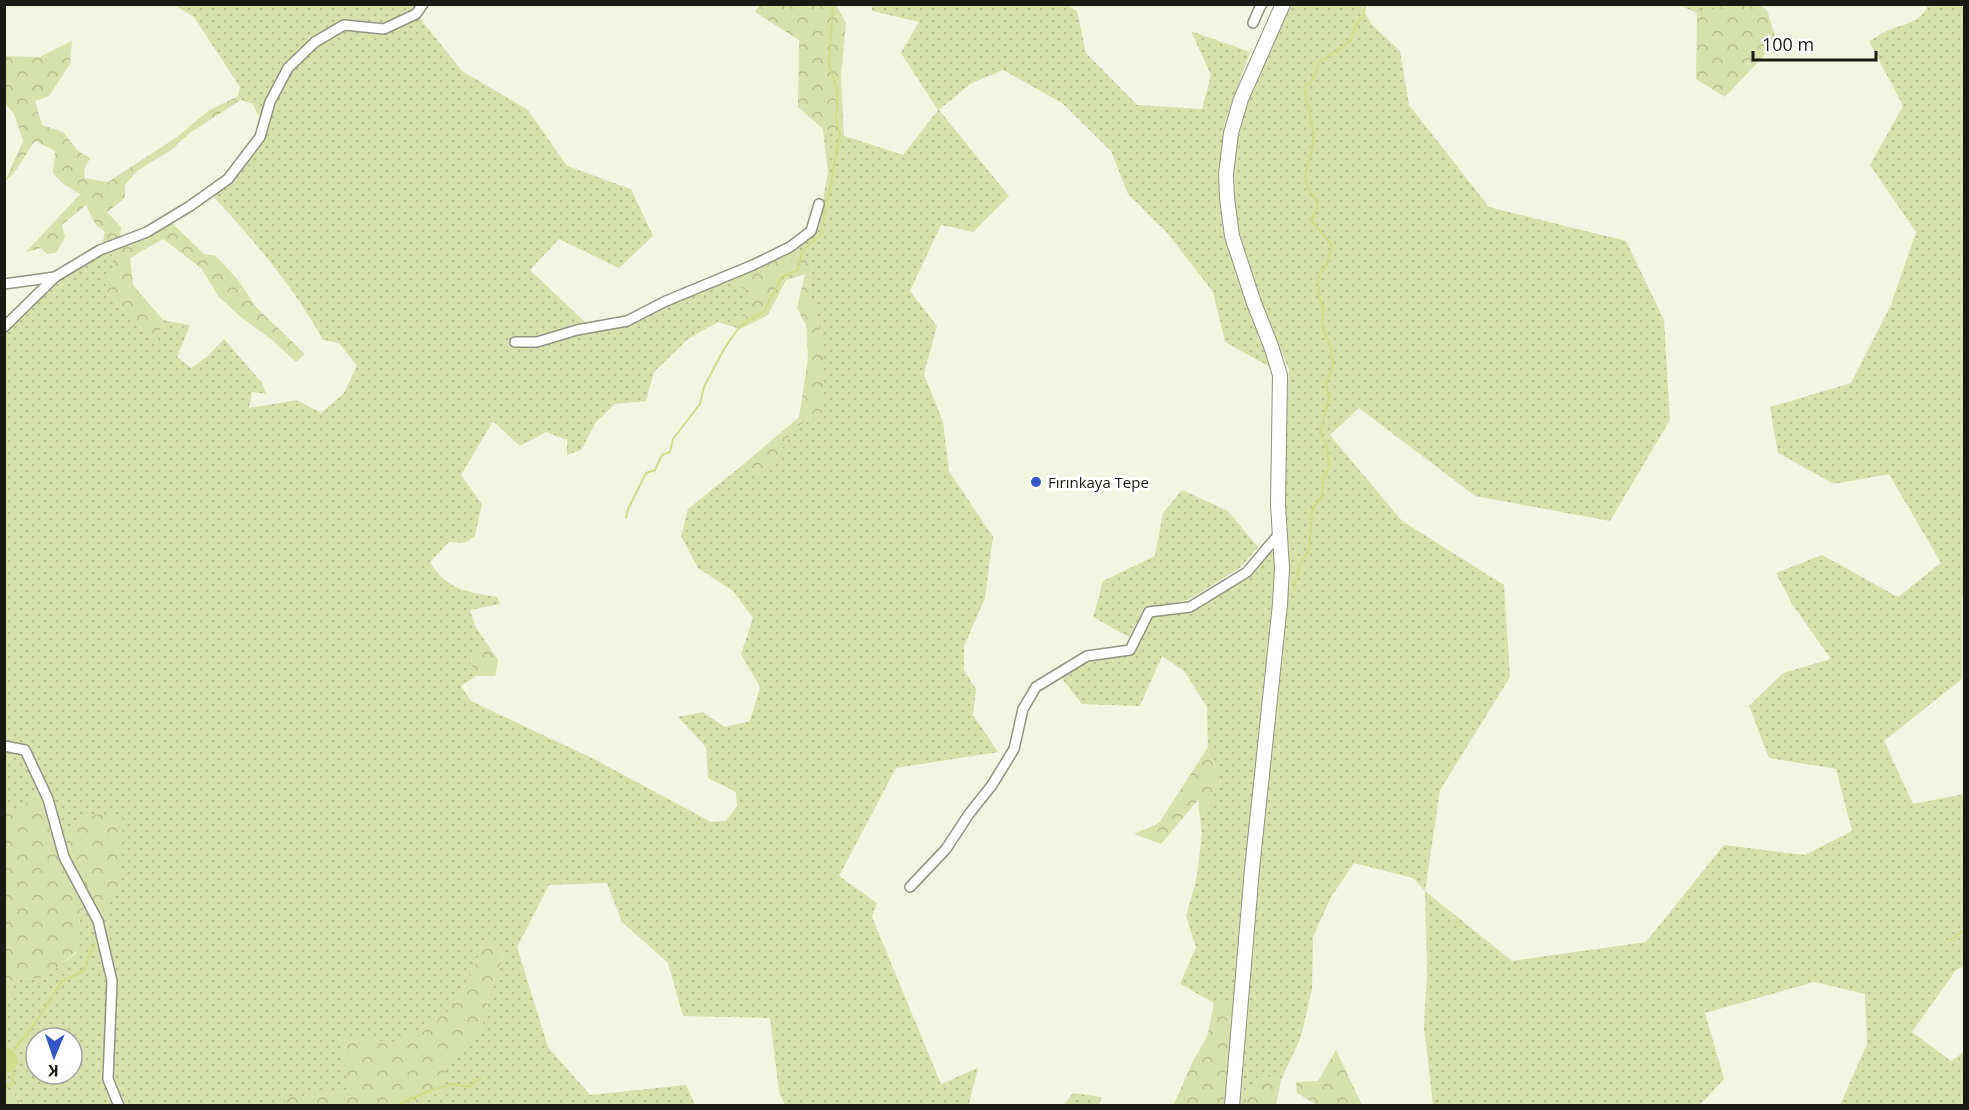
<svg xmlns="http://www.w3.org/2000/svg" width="1969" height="1110" font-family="'Open Sans',sans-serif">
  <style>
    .grass { fill: url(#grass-dots); fill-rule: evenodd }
    .forest { fill: url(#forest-crowns) }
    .water { fill: #d0de89 }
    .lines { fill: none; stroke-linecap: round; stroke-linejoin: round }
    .stream { stroke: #d0de89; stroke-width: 2 }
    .street-casing { stroke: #919583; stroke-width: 12 }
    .secondary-casing { stroke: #919583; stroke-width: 16 }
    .street { stroke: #fff; stroke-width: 9 }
    .secondary { stroke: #fff; stroke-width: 14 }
    .poi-dot { fill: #3357c7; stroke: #fff; stroke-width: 2 }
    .labels { text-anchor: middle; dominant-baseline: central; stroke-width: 6; stroke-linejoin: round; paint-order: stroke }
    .poi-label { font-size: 15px; fill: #191b14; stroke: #fff; text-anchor: start }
  </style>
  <defs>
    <pattern id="grass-dots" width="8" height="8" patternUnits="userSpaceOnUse" patternTransform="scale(1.5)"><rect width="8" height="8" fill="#d7e1ab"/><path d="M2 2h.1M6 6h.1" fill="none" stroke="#b8c092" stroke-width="1.8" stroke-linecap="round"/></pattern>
    <pattern id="forest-crowns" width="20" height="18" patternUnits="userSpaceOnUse" patternTransform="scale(1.5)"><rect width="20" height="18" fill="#d7e1ab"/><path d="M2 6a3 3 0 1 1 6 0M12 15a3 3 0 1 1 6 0" fill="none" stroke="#b8c092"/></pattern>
  </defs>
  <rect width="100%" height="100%" fill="#f1f5e1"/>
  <g class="grass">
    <polygon points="174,5 418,5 413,11 385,25 342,22 310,39 283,66 259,117 253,104 241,100 238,96 240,87 194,17"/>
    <path d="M872 5H1068L1077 11 1086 53 1137 105 1202 109 1211 75 1191 31 1250 52 1225 122 1220 169 1223 224 1267 348 1272 368 1225 342 1213 292 1168 234 1128 194 1111 151 1062 103 1003 70 970 84 939 110 1009 196 973 232 941 225 910 291 937 326 924 374 943 422 949 471 993 537 985 598 964 646V670L976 689 973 715 998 752 896 768 839 876 877 903 872 917 941 1084 978 1068 969 1103 973 1105H785L779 1092 770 1018 683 1016 668 963 622 922 607 883 549 885 517 947 548 1047 590 1095 686 1085 695 1105H407L481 1030 491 987 504 957 485 937 471 976 449 1012 396 1043 350 1091 285 1098V1105H123L112 1078 114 979 100 920 88 814 64 840 52 796 26 747 5 740V330C36 300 68 263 111 249L114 268 104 289 156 344 163 320 190 325 177 357 191 368 207 357 224 339 262 383 266 394 252 392 249 408 297 400 321 413 344 393 357 366 339 343 323 340C294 287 253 239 212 195L232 183 265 138 275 102 292 69 318 46 346 30 385 33 419 17 462 71 528 110 567 166 631 189 653 236 619 268 559 239 530 270 587 324 540 345 668 304 725 282 751 290V305L739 319 740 329 718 322 688 339 654 372 646 401 615 404 596 422 581 450 567 455V440L546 432 520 446 493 421 461 475 482 504 475 536 465 543 449 542 430 562C446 590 468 592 497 597L500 604 470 610 475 626 498 660 495 676H476L461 686 471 701 594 759 711 822 726 821 737 806 736 792 708 778 706 747 678 717 703 712 725 727 750 721 760 687 741 654 753 618 733 591 698 568 681 536 688 509 745 463 757 475 775 459 795 428 823 412V340L810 296 812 263 790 250 818 228 828 172 823 129 903 155 938 110 901 53 919 22 872 11Z"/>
    <path d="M1289 5H1361L1371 24 1400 51 1409 105 1489 207 1626 241 1664 320 1670 420 1610 521 1475 496 1359 408 1330 435 1402 521 1504 585 1510 677 1440 790 1425 891 1512 961 1646 942 1724 845 1805 855 1852 831 1836 769 1769 758 1749 706 1783 673 1831 659 1792 604 1776 573 1822 555 1898 597 1941 563 1889 474 1834 484 1778 453 1770 407 1851 383 1891 305 1916 232 1870 165 1903 106 1869 41C1877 37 1884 31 1892 29 1907 23 1922 21 1928 5H1964V594L1962 595V679L1884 741 1913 804 1964 794V966L1956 970 1912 1032 1951 1061 1964 1052V1105H1840L1867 1044 1865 994 1814 982 1705 1013 1724 1079 1700 1105H1433L1424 1027 1427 972 1425 891 1413 878 1354 863 1331 897 1313 937 1312 989 1301 1037 1281 1080 1259 1075 1244 1105H1240L1284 505V442L1289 370 1261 302 1235 223 1234 155 1247 101Z"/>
    <polygon points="1679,5 1727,5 1697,13"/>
    <polygon points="1182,490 1228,511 1258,547 1241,567 1188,600 1144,609 1129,637 1093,617 1103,581 1155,556 1163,513"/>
    <polygon points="1276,541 1278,577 1234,1003 1214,1003 1180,984 1196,947 1186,916 1197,876 1202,833 1200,818 1220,782 1208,747 1207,707 1184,671 1162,656 1140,706 1082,704 1063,680 1063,673 1088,659 1132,654 1151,616 1196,610 1249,575"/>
    <polygon points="5,750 23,754 39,790 17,812 5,807"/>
    <path d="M82 901 95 923 108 981 105 1078 115 1105H23L12 1092 5 1088 4 1000 11 993 13 979 44 978 76 953ZM36 1038H72V1074H36Z"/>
    <polygon points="1073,1093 1102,1097 1099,1105 1064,1105"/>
  </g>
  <g class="forest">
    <polygon points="1727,4 1760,5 1767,10 1777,42 1725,97 1696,79 1697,13"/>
    <polygon points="760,5 836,5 846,23 841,75 844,136 823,129 798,107 799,40 755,12"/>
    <path d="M72 41 70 64 49 96 35 101 42 125 63 132 78 151 90 158 84 170 85 178 108 182 177 137 208 111 238 96 241 100 191 132 171 150 137 171 125 185V198L107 212 121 227 120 238 102 246 105 232 96 225 86 205 62 225 65 237 56 253 47 254 41 248 26 252 80 194 62 183 53 173 55 151 35 141C25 154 17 174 5 181L23 141 14 114 5 103 4 56 40 57Z"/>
    <polygon points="170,221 204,254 216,256 238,280 256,307 305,354 296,362 271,339 242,318 219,297 201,268 163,239 130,258 133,285 163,320 156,344 104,289 114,268 111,249"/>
    <polygon points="790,250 812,262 810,296 823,340 823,412 795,428 775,459 757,475 745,463 799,417 808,359 806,325 797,308 805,274 786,280 768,315 740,329 739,319 751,305 751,291 725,282"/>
    <polygon points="489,647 498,660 495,676 476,676 467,654"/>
    <polygon points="1208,747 1220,782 1200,818 1198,800 1161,844 1134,834 1159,823"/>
    <polygon points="39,790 45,800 61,858 82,901 76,952 44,978 13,979 11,993 5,1000 5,807 17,812"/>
    <polygon points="88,814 123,816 121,885 100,920 67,855 64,840"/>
    <polygon points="485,937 504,957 491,987 481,1030 446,1067 444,1091 407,1105 285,1105 284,1098 350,1091 338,1036 396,1043 449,1012 471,976"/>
    <polygon points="1214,1003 1234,1003 1226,1105 1173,1106 1193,1061 1207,1037"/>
    <polygon points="1336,1050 1362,1105 1317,1105 1297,1093 1296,1082 1318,1081"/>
    <polygon points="1259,1075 1281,1080 1276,1105 1244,1105"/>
    <polygon points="5,1088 12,1092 23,1105 5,1105"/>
  </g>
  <polygon class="water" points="4,1047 14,1050 18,1063 13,1072 5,1072"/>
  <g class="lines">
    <g class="stream">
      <polyline points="626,518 628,509 646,473 655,470 662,455 670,452 673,439 700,404 704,387 724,349 740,326 764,311 782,277 798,270 802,251 821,235 840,134 836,120 838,92 829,65 833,4"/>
      <path d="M1294 589 1300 563 1309 551 1312 510 1322 496 1324 477 1329 467 1327 447 1320 432 1329 399 1326 384 1333 365 1331 349 1322 325 1324 310 1320 300 1318 279 1327 264 1332 245 1311 220 1317 209 1318 201C1293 176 1312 167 1313 140 1314 126 1307 102 1304 87L1313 79 1320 61 1337 51 1351 40 1355 27 1364 14 1365 4"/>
      <polyline points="1950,940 1964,931"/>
      <polyline points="14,1050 30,1031 62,981 82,972 95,944"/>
      <polyline points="4,1088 12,1084 13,1072"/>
      <polyline points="395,1106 429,1091 453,1084 468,1087 481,1078"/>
    </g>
    <g class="street-casing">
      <g id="street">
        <polyline points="1253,23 1260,7 1262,4"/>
        <polyline points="4,284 55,277 100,250 147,232 190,206 228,179 260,137 270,102 288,68 315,42 344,25 384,29 416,14 423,4"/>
        <polyline points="4,327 55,277"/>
        <polyline points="515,342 537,342 577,330 627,321 666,301 753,265 790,247 811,231 819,204"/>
        <polyline points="4,746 25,750 48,799 64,857 98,921 112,981 108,1079 119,1106"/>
        <polyline points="910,887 946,849 969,814 992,785 1014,749 1023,709 1036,687 1087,656 1130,650 1149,612 1190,607 1247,572 1279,534"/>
      </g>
    </g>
    <g class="secondary-casing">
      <polyline id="secondary" points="1232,1106 1252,869 1280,604 1282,568 1278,505 1280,375 1271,346 1254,303 1232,236 1227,198 1226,174 1231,133 1241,99 1283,4"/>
    </g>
    <use href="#street" class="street"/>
    <use href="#secondary" class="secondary"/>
  </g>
  <circle class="poi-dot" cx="1036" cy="482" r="6"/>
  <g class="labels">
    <g class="poi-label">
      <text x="1048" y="482">Fırınkaya Tepe</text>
    </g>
  </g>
  <rect width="1969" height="1110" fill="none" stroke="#191b14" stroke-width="12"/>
  <g transform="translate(54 1056) rotate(182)"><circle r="28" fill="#ffffff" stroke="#a3a4a1" stroke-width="1.5"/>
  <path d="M0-4.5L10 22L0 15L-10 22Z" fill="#3357c7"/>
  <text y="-9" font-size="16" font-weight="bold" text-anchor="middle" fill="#191b14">K</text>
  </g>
  <path d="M1753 51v9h123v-9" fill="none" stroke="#191b14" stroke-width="3"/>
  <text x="1762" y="51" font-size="18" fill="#191b14" stroke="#ffffff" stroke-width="4.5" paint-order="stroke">100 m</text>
</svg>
